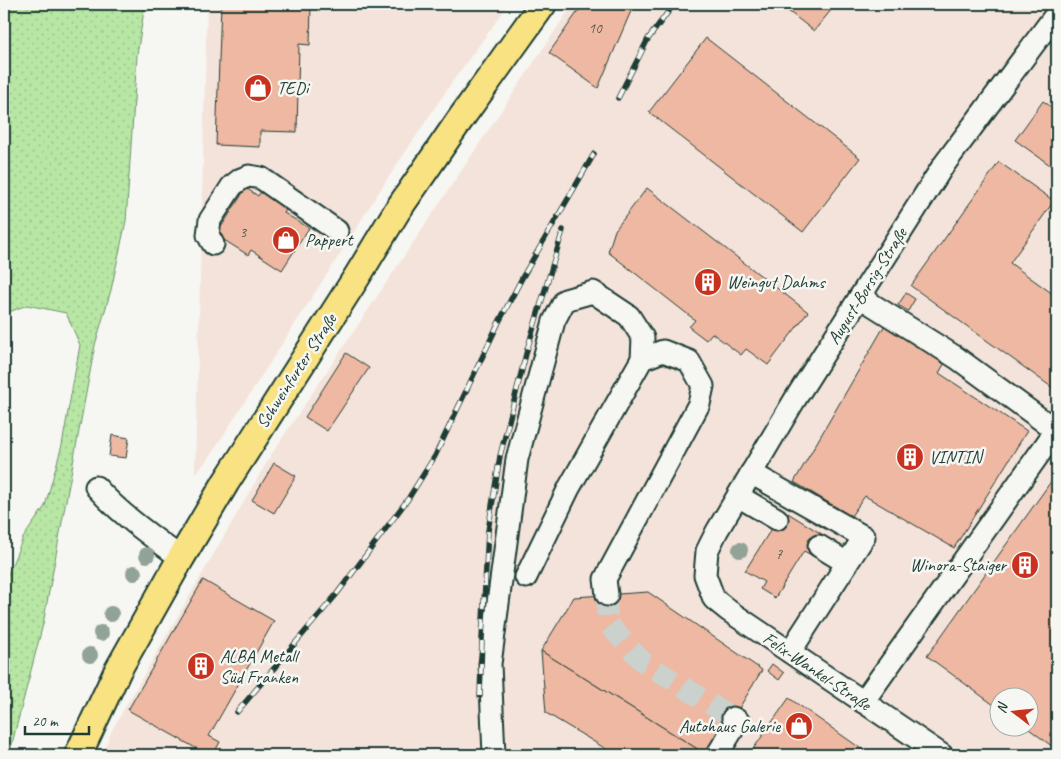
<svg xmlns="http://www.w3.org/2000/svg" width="1061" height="759" font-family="Caveat,sans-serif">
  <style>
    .built { fill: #f4e3da; fill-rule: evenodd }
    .grass { fill: url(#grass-dots); stroke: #6c926c }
    .building { fill: #eeb8a2; stroke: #1f3d34 }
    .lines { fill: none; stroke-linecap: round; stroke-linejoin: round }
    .minor-tunnel { stroke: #cbd1cc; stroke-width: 21; stroke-dasharray: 21 11; stroke-linecap: butt }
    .minor-casing { stroke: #1f3d34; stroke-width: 25 }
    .major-casing { stroke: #1f3d34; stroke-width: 30 }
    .minor { stroke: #f6f6f2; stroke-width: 21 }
    .major { stroke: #f8e281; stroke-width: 26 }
    .rail-casing { stroke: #1f3d34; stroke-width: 5.5 }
    .rail { stroke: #f6f6f2; stroke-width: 4; stroke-dasharray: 11; stroke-linecap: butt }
    .tree { fill: #91a396 }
    .labels { text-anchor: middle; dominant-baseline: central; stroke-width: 5; stroke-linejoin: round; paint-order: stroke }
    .number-label { font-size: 15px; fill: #535c50 }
    .poi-label { font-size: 18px; fill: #1f3d34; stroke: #f6f6f2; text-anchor: start }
    .street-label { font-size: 18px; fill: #1f3d34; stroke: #f6f6f2 }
  </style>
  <defs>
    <pattern id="grass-dots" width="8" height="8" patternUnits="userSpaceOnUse" patternTransform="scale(1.25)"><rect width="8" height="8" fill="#b8e6a4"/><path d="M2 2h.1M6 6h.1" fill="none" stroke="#9ec68e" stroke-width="1.8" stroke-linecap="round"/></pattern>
  </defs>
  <rect width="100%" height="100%" fill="#f6f6f2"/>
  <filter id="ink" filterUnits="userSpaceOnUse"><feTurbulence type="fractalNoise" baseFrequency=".02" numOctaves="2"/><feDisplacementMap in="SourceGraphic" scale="10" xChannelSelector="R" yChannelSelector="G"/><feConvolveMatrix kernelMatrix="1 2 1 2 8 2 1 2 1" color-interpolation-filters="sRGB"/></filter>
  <g filter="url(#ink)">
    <g class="built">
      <polygon points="207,4 509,4 452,82 376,196 354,232 208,459 195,474"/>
      <path d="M573 4H1057V755H102L112 730 271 455ZM998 696H1028V726H998Z"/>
    </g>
    <polygon class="grass" points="4,4 145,4 137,55 126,221 111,290 95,345 43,624 9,755 4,755 4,584 23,538 45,506 62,445 80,345 66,313 27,305 4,314"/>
    <g class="building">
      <polygon points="221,4 311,4 310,45 299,44 297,132 260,131 260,147 216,145"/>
      <polygon points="583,4 634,4 598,88 549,53"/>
      <polygon points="779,4 836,4 814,31"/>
      <polygon points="706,38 860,158 803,232 649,112"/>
      <polygon points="1043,101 1057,111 1057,170 1015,140"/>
      <polygon points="999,162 1054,201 1010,263 1057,297 1057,391 911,286"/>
      <polygon points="246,188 258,196 262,190 288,207 284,213 309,228 282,270 251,250 248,255 216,235"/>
      <polygon points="647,188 808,312 768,365 746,349 741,355 712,333 706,340 689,327 695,320 608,252 615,230"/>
      <polygon points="906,293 915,299 908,311 898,305"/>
      <polygon points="886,323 946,361 939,373 1027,431 954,548 865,496 851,516 794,482"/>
      <polygon points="346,353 369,368 327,431 305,417"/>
      <polygon points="112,435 129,438 126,458 109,456"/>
      <polygon points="274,463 296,476 274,513 252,500"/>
      <polygon points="1057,473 1057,750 1025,726 1028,726 1028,696 998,696 998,708 927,656"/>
      <polygon points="783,510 825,536 813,556 804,551 775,598 760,589 764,582 745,571"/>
      <polygon points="203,580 274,621 209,736 220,742 213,755 208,755 128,710"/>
      <polygon points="648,592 762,670 711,755 707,755 541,651 574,597"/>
      <polygon points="541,651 707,755 616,755 546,713"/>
      <polygon points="772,664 784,673 779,680 767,671"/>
      <polygon points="789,698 870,755 749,755"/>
      <polygon points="107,749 124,755 104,755"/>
    </g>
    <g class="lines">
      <polyline class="minor-tunnel" points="607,595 607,623 642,661 733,718"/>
      <g class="minor-casing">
        <g id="minor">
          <polyline points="213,244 208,235 210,220 232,186 241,179 249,176 261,178 337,231"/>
          <polyline points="860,297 957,358 1050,426 1052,436 863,702"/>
          <polyline points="751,473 864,537 790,652"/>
          <path d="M96 487C120 514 151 536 181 558"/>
          <polyline points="738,496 777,519"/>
          <polyline points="819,546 847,563"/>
          <polyline points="526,577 569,488 642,359 663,351 689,361 703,386 699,404 605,579 607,595"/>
          <polyline points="494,755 490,664 517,459 554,321 565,300 593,292 629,316 643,338 642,359"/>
          <polyline points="717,755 738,721 733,718"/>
          <polyline points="942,755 729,611 714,599 705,575 707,551 717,531 794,401 943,166 1057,13"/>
        </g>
      </g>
      <g class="major-casing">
        <polyline id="major" points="78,755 118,670 181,558 226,482 358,275 397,211 459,121 543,4"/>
      </g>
      <use href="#minor" class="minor"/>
      <use href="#major" class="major"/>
      <g class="rail-casing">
        <g id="rail">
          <polyline points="618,98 648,39 674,4"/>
          <polyline points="480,696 482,639 488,531 500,456 527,350 563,230"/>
          <polyline points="237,712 336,595 408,499 435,456 499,322 522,278 594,154"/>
        </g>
      </g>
      <use href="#rail" class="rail"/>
    </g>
    <g class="tree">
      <circle cx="740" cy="550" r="8"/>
      <circle cx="147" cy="555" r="8"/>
      <circle cx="134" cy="573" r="8"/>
      <circle cx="111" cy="614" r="8"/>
      <circle cx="101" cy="633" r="8"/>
      <circle cx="90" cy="655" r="8"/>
    </g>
  </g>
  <defs>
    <g id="shop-disc" transform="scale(1.4375)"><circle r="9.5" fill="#c8321e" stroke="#f6f6f2"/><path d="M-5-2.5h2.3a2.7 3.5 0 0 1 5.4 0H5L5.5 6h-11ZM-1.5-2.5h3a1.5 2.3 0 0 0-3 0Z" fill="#fff"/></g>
    <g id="building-disc" transform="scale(1.4375)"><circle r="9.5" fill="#c8321e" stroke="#f6f6f2"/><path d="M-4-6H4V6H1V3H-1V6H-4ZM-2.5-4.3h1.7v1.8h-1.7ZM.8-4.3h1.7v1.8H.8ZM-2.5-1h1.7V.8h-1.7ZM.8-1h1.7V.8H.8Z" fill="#fff"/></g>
  </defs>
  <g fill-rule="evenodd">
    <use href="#shop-disc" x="258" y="88"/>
    <use href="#shop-disc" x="286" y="240"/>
    <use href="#building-disc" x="708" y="282"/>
    <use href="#building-disc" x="910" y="457"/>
    <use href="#building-disc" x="1025" y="565"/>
    <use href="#building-disc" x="201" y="666"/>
    <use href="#shop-disc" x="799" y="726"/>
  </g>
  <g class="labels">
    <g class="number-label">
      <text x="595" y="28">10</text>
      <text x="243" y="232">3</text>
      <text x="779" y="554">7</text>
    </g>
    <g class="poi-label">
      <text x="277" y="88">TEDi</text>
      <text x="305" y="240">Pappert</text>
      <text x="727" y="282">Weingut Dahms</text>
      <text x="929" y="457">VINTIN</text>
      <text x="1006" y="565" text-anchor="end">Winora-Staiger</text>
      <text x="220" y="656">ALBA Metall<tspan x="220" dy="21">Süd Franken</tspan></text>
      <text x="780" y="726" text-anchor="end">Autohaus Galerie</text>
    </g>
    <g class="street-label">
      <text transform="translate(867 286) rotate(-58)">August-Borsig-Straße</text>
      <text transform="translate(296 371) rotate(-57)">Schweinfurter Straße</text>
      <text transform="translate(817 671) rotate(34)">Felix-Wankel-Straße</text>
    </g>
  </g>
  <rect width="1061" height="759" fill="none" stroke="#f6f6f2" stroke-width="20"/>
  <rect x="10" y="10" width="1041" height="739" fill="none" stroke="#1f3d34" stroke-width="2" filter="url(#ink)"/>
  <g transform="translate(1014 712) rotate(286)"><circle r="24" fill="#f6f6f2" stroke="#a0aca6"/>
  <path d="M0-4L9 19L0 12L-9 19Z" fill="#c8321e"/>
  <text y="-8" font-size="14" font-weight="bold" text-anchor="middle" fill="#1f3d34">N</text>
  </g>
  <path d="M25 726v8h64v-8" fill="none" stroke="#1f3d34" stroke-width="2.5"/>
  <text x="32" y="726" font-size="15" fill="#1f3d34" stroke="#f6f6f2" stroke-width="4" paint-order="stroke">20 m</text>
</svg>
